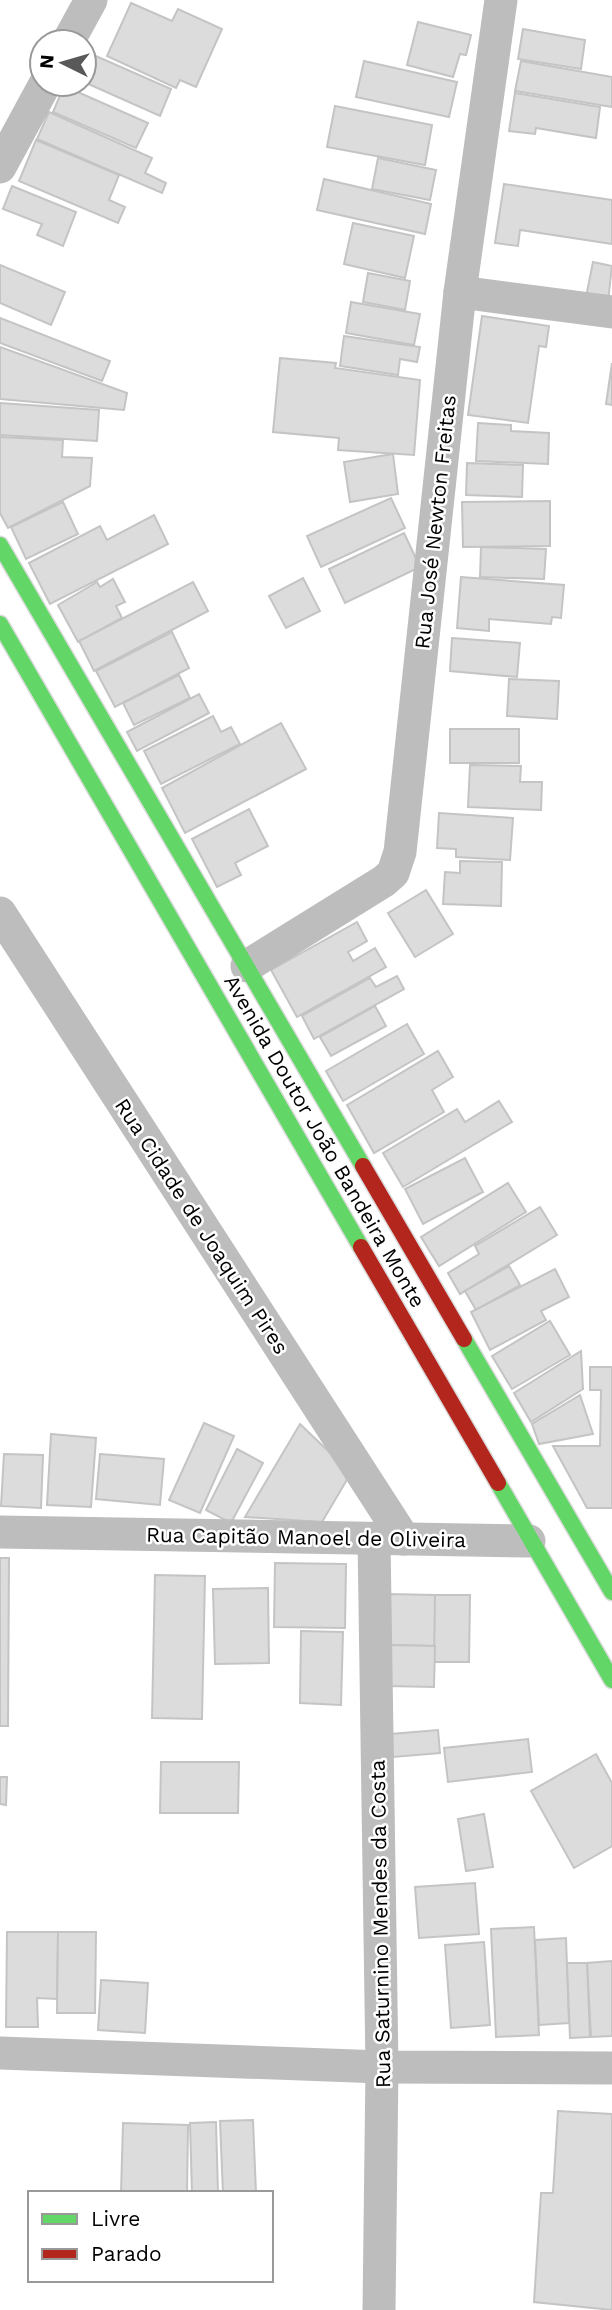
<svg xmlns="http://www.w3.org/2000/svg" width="612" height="2310" font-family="'Work Sans',sans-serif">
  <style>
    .building { fill: #dcdcdc; stroke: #c4c4c4; stroke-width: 2 }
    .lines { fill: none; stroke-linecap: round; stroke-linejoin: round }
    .fast-casing { stroke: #dbdbdb; stroke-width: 19 }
    .jam-casing { stroke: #dbdbdb; stroke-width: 19 }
    .street { stroke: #bdbdbd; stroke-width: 33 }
    .fast { stroke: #63d668; stroke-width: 16 }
    .jam { stroke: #b3261e; stroke-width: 16 }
    .labels { text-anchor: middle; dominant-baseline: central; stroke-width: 5; stroke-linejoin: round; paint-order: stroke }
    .street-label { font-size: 21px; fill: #000; stroke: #fff }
  </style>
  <rect width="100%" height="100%" fill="#fff"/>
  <g class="building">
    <polygon points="131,3 172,21 178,9 222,29 196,87 180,80 176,88 107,56"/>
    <polygon points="418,22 471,35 466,55 460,54 453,77 407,65"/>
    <polygon points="523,29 585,40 581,69 518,59"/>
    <polygon points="89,53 171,89 160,116 84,82 84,66"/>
    <polygon points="364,61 457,82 449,117 356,97"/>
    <polygon points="521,61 612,77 612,107 515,91"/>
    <polygon points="64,86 148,123 136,148 53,112"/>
    <polygon points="515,93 600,107 596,138 536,128 535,134 509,131"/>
    <polygon points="335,106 432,125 425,165 327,147"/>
    <polygon points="49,112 152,158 145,173 166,183 162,193 37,139"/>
    <polygon points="36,140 119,175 109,200 125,207 118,223 19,181"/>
    <polygon points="378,158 436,170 430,200 372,189"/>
    <polygon points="324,179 431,204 425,234 317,210"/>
    <polygon points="504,184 612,200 612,244 520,230 518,246 495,243"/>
    <polygon points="12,186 76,212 63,246 37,235 42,224 3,209"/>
    <polygon points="353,223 414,236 405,278 344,264"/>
    <polygon points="593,262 612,266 608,301 586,297"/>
    <polygon points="0,265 65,292 51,325 0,303"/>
    <polygon points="368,273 410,281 405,310 363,302"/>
    <polygon points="351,302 420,314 414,345 346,333"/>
    <polygon points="482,316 549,326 546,347 539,346 528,423 468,415"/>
    <polygon points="0,318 110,361 102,381 0,343"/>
    <polygon points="344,336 420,347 417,362 400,359 398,375 340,366"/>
    <polygon points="0,347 127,393 124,410 0,399"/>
    <polygon points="280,358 336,363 335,368 420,380 414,455 338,450 339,438 273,432"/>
    <polygon points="612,363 612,405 606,404"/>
    <polygon points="0,403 99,410 97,441 0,435"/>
    <polygon points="478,423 511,425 511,431 549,433 548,464 476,461"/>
    <polygon points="0,437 63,440 62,457 92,458 90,486 8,528 0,513"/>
    <polygon points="393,454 398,494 350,502 344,462"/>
    <polygon points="467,463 523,465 522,497 466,495"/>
    <polygon points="391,498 405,528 321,567 307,536"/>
    <polygon points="550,501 550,546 463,547 462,502"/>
    <polygon points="63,502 78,534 26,559 11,527"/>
    <polygon points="154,515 168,544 50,604 29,563 100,526 107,540"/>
    <polygon points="404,533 420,567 345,603 329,569"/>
    <polygon points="481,547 546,549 544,579 480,577"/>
    <polygon points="461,577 564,585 561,618 552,617 551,624 489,619 489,631 457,628"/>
    <polygon points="303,578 320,611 286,628 269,596"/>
    <polygon points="113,579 125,602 116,606 122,618 78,642 58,605 97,582 100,587"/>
    <polygon points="193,582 208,611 94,671 79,641"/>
    <polygon points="172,632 189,668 115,707 96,671"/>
    <polygon points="452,638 520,643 517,677 450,671"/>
    <polygon points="179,675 190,698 134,725 123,703"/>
    <polygon points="509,679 559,681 557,719 507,716"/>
    <polygon points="199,694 209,713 137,751 127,732"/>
    <polygon points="213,716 221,732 231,727 240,744 161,784 144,751"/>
    <polygon points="281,723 306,769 185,833 162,788"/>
    <rect x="450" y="729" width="69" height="34"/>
    <polygon points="470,765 521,766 520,782 542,782 541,810 468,807"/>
    <polygon points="249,809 268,846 235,863 241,875 217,887 192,839"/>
    <polygon points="439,813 513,818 510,860 456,857 456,849 437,848"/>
    <polygon points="460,861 502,862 501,906 443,904 445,872 460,873"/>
    <polygon points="426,890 453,934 415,957 388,913"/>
    <polygon points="357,922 367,941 348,952 353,961 375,948 386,967 297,1017 271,970"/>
    <polygon points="397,976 404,989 314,1039 302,1016 370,978 376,987"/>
    <polygon points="375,1006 386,1026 331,1056 320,1037"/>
    <polygon points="407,1024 424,1054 343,1101 326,1071"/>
    <polygon points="438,1051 453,1077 432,1090 444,1112 374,1153 347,1105"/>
    <polygon points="499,1101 512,1122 403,1187 383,1153 457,1109 465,1122"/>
    <polygon points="465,1158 483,1192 423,1224 405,1189"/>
    <polygon points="508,1183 526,1212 439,1266 421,1237"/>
    <polygon points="540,1207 557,1235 460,1294 448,1273 479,1254 475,1246"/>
    <polygon points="509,1266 520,1285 476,1310 465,1291"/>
    <polygon points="555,1269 569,1297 541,1311 546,1320 490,1350 471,1312"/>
    <polygon points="550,1321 570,1355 512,1389 492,1356"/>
    <polygon points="581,1351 583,1389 531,1422 514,1393"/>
    <polygon points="590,1367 612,1367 612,1508 587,1508 553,1446 600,1446 601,1390 590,1390"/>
    <polygon points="580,1395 593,1434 539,1444 532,1424"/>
    <polygon points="204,1423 234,1436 200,1513 169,1500"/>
    <polygon points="300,1424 351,1473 322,1522 245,1517"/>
    <polygon points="51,1434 96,1438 91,1507 47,1505"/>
    <polygon points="237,1449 263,1463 231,1523 206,1510"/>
    <polygon points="4,1454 43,1455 41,1508 1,1506"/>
    <polygon points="100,1454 164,1459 160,1505 96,1499"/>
    <polygon points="0,1558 9,1558 8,1726 0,1726"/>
    <polygon points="275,1563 346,1564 345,1628 274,1627"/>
    <polygon points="155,1575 205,1576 202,1719 152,1718"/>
    <polygon points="268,1588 269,1663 215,1664 213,1589"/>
    <polygon points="388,1594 435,1595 435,1646 387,1645"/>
    <polygon points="435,1595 470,1595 469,1662 434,1662"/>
    <polygon points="301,1631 343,1632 341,1705 300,1703"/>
    <polygon points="387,1645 435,1646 434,1687 387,1686"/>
    <polygon points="438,1730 440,1753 393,1757 391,1734"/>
    <polygon points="528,1739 532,1772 448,1782 444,1748"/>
    <polygon points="596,1754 612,1783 612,1846 574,1868 531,1791"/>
    <polygon points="161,1762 239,1762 238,1813 160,1813"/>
    <polygon points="0,1777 7,1777 6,1805 0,1804"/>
    <polygon points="484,1814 493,1867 466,1871 458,1819"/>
    <polygon points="475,1883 479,1934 419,1938 415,1887"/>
    <polygon points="534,1927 539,2035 496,2037 491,1929"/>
    <polygon points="7,1932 58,1932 57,1999 37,1998 38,2027 6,2027"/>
    <polygon points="58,1932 96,1932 95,2013 57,2013"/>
    <polygon points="566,1938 569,2023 539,2025 535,1940"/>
    <polygon points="484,1942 490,2025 451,2028 445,1945"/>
    <polygon points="612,1961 612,2036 591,2037 587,1963"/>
    <polygon points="567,1963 587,1963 590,2037 570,2038"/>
    <polygon points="101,1980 148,1983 145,2033 98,2030"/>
    <polygon points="558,2111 612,2114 612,2310 534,2302 541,2193 553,2193"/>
    <polygon points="253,2120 256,2193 223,2193 220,2121"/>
    <polygon points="216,2122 218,2193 192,2193 190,2123"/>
    <polygon points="123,2123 188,2125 187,2193 121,2193"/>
  </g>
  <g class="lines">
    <g class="fast-casing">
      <g id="fast">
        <polyline points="0,545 363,1166"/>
        <polyline points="0,624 361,1247"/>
        <polyline points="464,1339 612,1592"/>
        <polyline points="498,1483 612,1680"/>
      </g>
    </g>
    <g class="jam-casing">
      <g id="jam">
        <polyline points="363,1166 464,1339"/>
        <polyline points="361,1247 498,1483"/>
      </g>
    </g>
    <g class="street">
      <polyline points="68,42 91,0"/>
      <polyline points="0,167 45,84"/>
      <polyline points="460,292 612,312"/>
      <polyline points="0,913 404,1539"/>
      <polyline points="247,966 384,881 393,873 400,852 460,292 501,0"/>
      <polyline points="0,1532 529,1541"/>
      <polyline points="374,1539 382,2067 379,2310"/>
      <polyline points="0,2053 382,2067 612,2068"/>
    </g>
    <use href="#fast" class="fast"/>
    <use href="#jam" class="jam"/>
  </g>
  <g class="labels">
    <g class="street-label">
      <text transform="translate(435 522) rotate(-84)">Rua José Newton Freitas</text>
      <text transform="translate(325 1141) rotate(60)">Avenida Doutor João Bandeira Monte</text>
      <text transform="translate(202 1226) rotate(57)">Rua Cidade de Joaquim Pires</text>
      <text transform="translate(306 1537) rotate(1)">Rua Capitão Manoel de Oliveira</text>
      <text transform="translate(380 1924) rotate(-91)">Rua Saturnino Mendes da Costa</text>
    </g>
  </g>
  <rect x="28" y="2191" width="245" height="91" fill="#ffffff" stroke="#999999" stroke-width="2"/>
  <rect x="42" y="2214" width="35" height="10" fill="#63d668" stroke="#999999" stroke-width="2"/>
  <text x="91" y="2226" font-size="21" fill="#000000">Livre</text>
  <rect x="42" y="2249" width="35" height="10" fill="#b3261e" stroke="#999999" stroke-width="2"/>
  <text x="91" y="2261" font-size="21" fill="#000000">Parado</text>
  <g transform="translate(63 63) rotate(275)"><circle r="33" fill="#ffffff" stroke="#999999" stroke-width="2"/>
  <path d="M0-5L12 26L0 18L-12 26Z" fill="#595959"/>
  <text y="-10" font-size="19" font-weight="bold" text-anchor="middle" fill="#000000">N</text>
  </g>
</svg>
